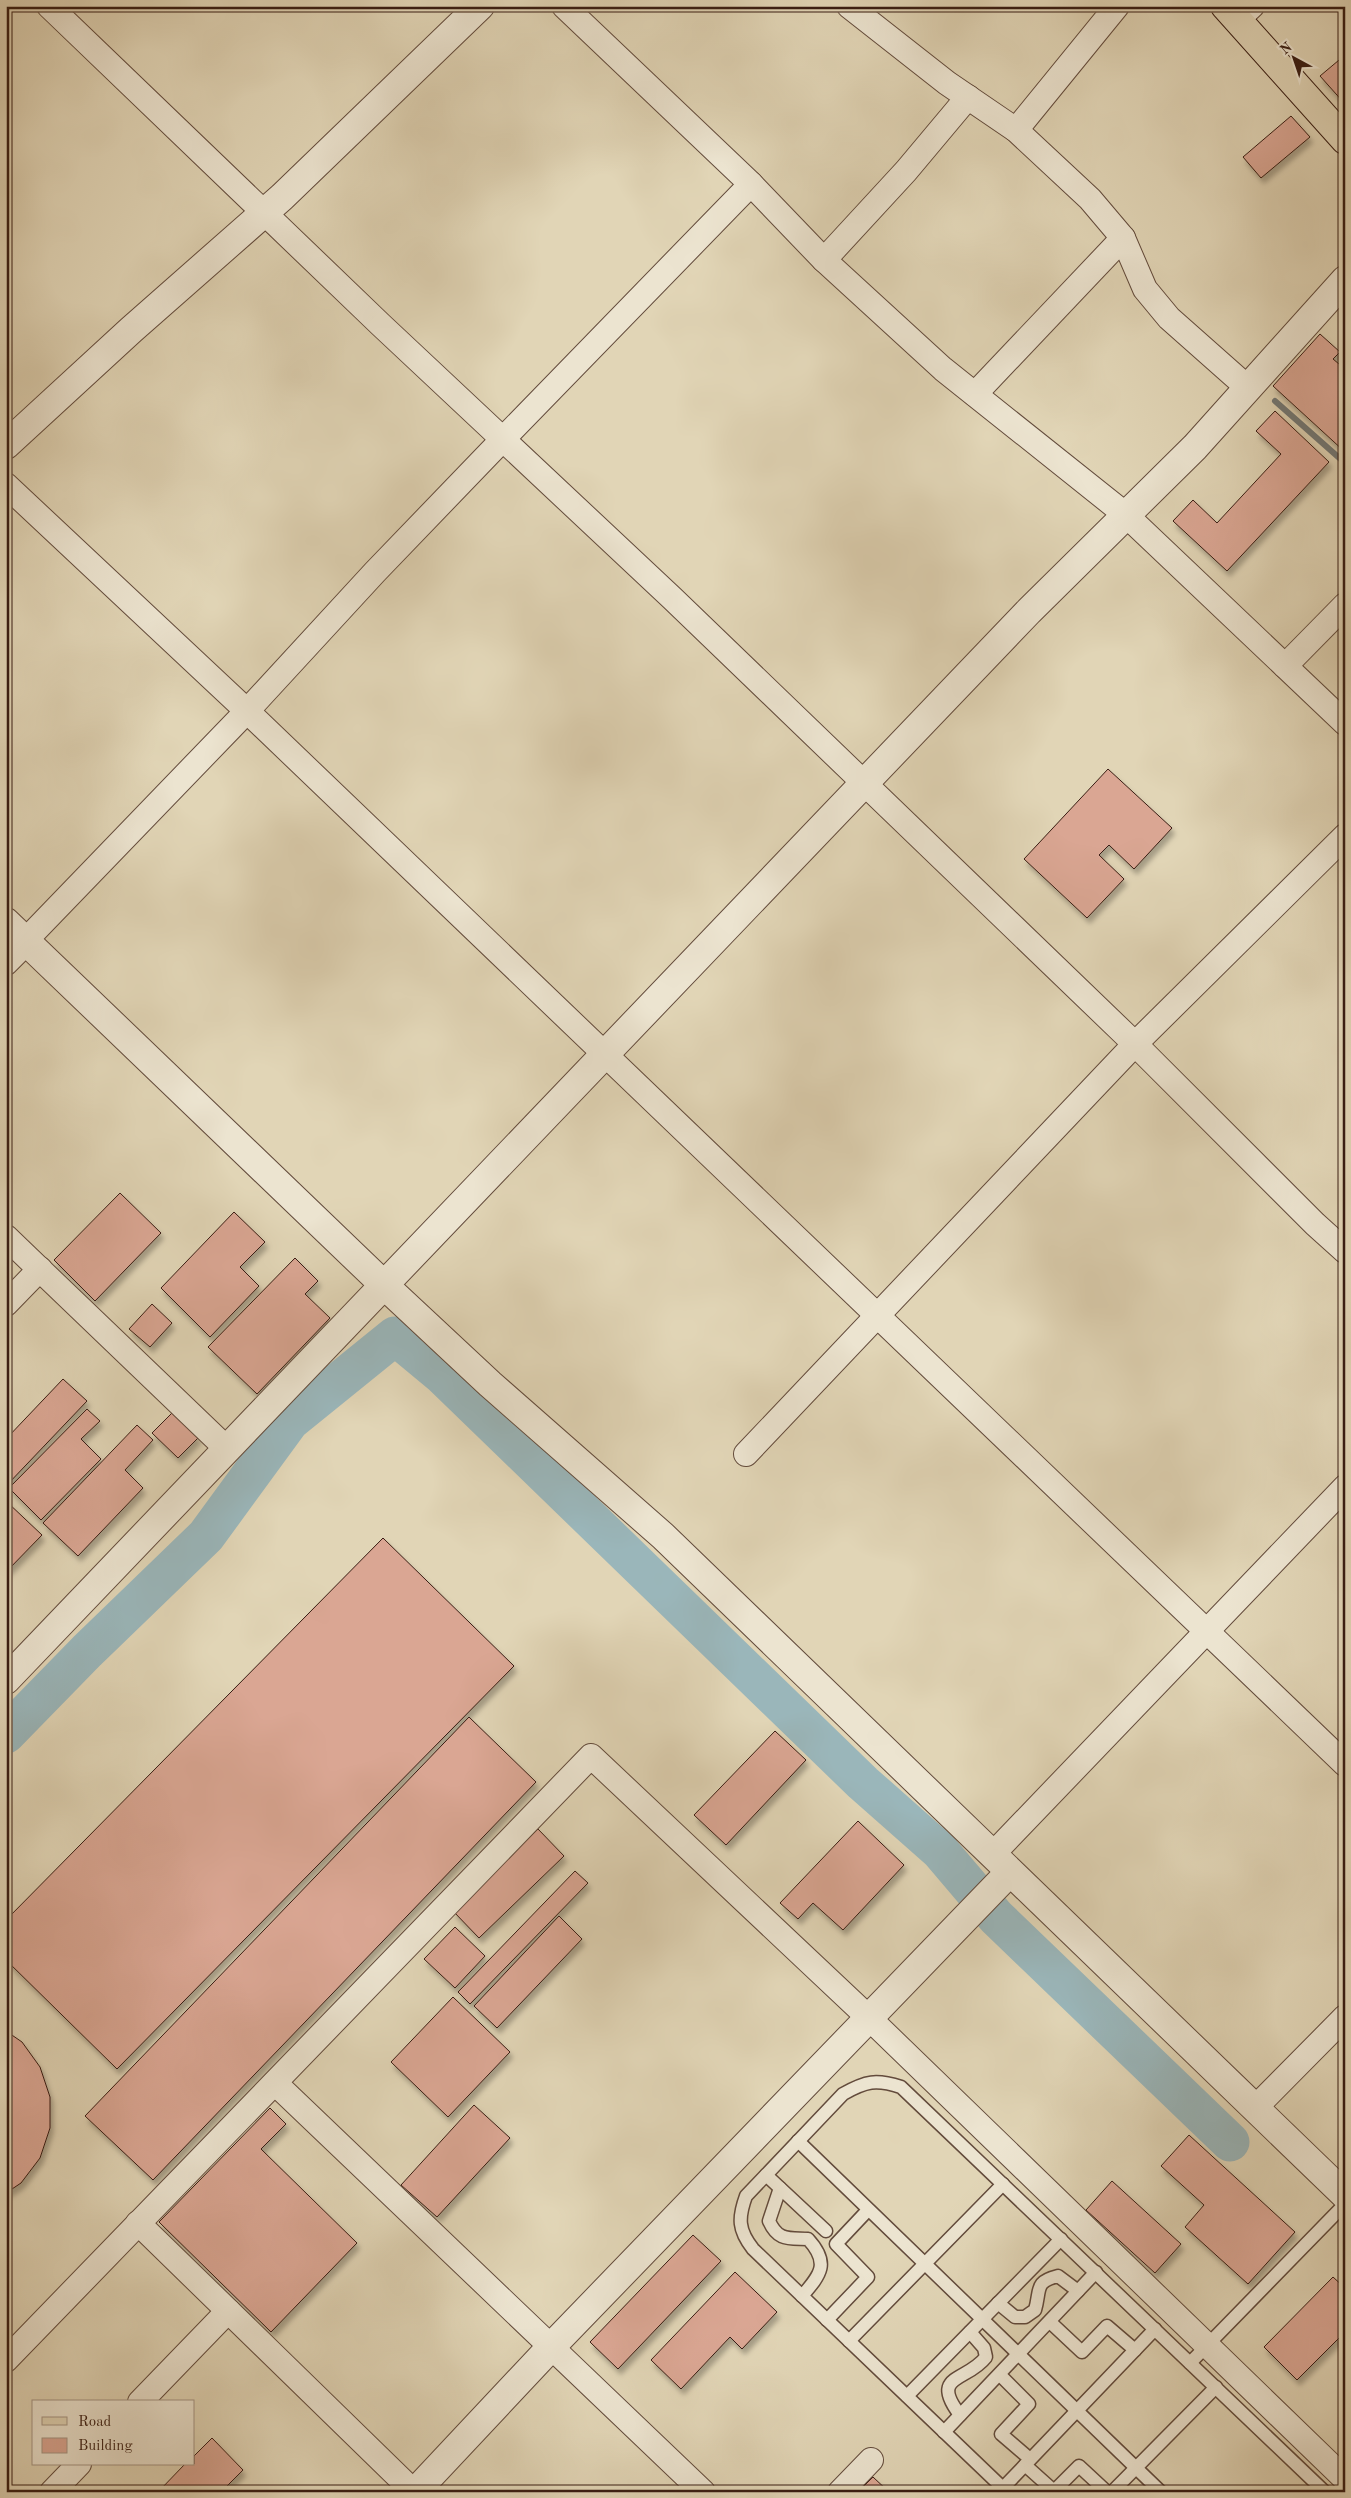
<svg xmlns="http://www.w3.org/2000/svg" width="1351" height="2498" font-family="'Old Standard TT',serif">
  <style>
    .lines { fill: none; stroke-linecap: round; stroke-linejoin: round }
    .stream { stroke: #737977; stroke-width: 6 }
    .river { stroke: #9ab6ba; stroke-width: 39 }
    .building { fill: #daa693; stroke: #391d13; filter: url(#shadow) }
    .service-casing { stroke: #634b3c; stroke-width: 15 }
    .minor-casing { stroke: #634b3c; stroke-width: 26 }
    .tertiary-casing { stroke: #634b3c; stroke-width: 30 }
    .primary-casing { stroke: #391d13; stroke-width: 30 }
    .service { stroke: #ece4d0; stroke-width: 12 }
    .minor { stroke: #ece4d0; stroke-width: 24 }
    .tertiary { stroke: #ece4d0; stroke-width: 28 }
    .primary { stroke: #e1d5b6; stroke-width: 28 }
  </style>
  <defs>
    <filter id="shadow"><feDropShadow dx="3" dy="5.5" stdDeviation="2.5" flood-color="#0004"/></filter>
  </defs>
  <rect width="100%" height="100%" fill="#e1d5b6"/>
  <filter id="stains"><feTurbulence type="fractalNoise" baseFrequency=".004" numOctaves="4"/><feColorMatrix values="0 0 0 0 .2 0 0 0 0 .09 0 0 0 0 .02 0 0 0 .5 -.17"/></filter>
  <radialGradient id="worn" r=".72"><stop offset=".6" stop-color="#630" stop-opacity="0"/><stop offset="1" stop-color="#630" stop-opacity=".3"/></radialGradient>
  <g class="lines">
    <polyline class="stream" points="1275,401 1345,463"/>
    <polyline class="river" points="6,1734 87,1651 206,1536 290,1421 395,1336 442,1375 863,1783 940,1851 996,1917 1230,2142"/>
  </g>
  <g class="building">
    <polygon points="1345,55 1345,104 1320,76"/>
    <polygon points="1291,116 1310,137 1261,178 1243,157"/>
    <polygon points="1320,334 1340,352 1333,359 1345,369 1345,452 1273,386"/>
    <polygon points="1275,411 1329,462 1227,571 1173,521 1193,500 1217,523 1281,454 1256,431"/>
    <polygon points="1108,769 1172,828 1134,869 1109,845 1099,855 1124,879 1087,918 1024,859"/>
    <polygon points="120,1193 161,1233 95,1301 54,1260"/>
    <polygon points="234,1212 265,1242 240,1267 259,1286 210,1337 161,1288"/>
    <polygon points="295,1258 318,1281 305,1294 330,1318 257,1394 208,1347"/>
    <polygon points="152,1304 172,1323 150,1347 129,1329"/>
    <polygon points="63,1379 87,1401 6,1486 6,1439"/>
    <polygon points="87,1409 100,1421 81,1439 101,1459 41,1520 9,1488"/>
    <polygon points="173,1412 199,1437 178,1458 152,1433"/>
    <polygon points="137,1425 153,1440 125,1470 143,1488 78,1556 43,1523"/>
    <polygon points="6,1501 42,1535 6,1572"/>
    <polygon points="383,1538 514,1666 117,2069 6,1960 6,1920"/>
    <polygon points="469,1717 536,1782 153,2180 85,2116"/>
    <polygon points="775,1731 806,1760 726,1845 694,1815"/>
    <polygon points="858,1821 904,1865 843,1930 813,1903 798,1919 780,1903"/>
    <polygon points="538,1829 564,1856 479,1938 453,1911"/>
    <polygon points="575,1871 588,1883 470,2004 458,1992"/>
    <polygon points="559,1916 582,1939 497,2028 474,2006"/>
    <polygon points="455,1927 485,1956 455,1988 424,1959"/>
    <polygon points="453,1997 510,2052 448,2117 391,2062"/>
    <polygon points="6,2031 22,2042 40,2067 50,2097 50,2128 40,2158 21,2183 6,2193"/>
    <polygon points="474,2105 510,2138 437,2217 401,2185"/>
    <polygon points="270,2108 286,2124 261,2149 357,2243 271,2332 159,2222"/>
    <polygon points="1189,2135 1295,2232 1248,2284 1185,2227 1204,2205 1161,2166"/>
    <polygon points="1112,2181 1181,2244 1155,2273 1086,2210"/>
    <polygon points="693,2235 721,2261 618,2369 590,2342"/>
    <polygon points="735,2272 777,2312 742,2349 730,2337 681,2389 651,2360"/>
    <polygon points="1333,2277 1345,2288 1345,2332 1297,2380 1264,2347"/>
    <polygon points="212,2438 243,2470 221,2492 158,2492 185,2464 194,2464 194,2456"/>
    <polygon points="873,2477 889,2492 858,2492"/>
  </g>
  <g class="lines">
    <g class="service-casing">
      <g id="service">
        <polyline points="798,2141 1161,2492"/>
        <polyline points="766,2175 826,2231"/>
        <path d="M780 2188 769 2221C778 2241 788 2238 808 2239 830 2263 821 2274 802 2296"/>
        <path d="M998 2303 1015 2317H1025L1035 2310C1041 2289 1034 2282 1058 2276L1078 2291"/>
        <polyline points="827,2320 868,2277 836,2244 868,2210"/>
        <polyline points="1050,2322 1082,2352 1107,2326 1135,2350"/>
        <polyline points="849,2341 1003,2184"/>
        <polyline points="1190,2363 1345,2204"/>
        <polyline points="1000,2375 1029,2404 1001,2434 1030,2459"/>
        <polyline points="907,2396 1061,2239"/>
        <path d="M960 2415C929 2374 967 2382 986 2357L984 2348 970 2332"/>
        <polyline points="944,2432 1096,2272"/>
        <polyline points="1025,2465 1054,2491 1079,2466 1107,2492"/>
        <polyline points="1003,2488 1155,2329"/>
        <path d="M1007 2492 753 2249C738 2230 738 2218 746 2196L843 2094C866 2081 876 2079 901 2087L1325 2492"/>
        <polyline points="1112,2492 1216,2387"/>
      </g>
    </g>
    <g class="minor-casing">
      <g id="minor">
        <polyline points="49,6 381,325 672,598 1135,1044 1315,1224 1345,1251"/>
        <polyline points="564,6 751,184 824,260 943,369 1126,515 1345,723"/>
        <polyline points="849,6 947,83 1016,130 1090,199 1123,238 1145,289 1169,318 1248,388"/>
        <polyline points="1237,20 1252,6"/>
        <polyline points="1016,130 1117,6"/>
        <polyline points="824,260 906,171 968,97"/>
        <polyline points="975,394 1123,238"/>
        <polyline points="6,485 247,711 1345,1764"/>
        <polyline points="1285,666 1345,605"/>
        <polyline points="26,940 247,711 375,572 503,439 751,184"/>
        <polyline points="6,963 27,942"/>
        <polyline points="6,1237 227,1449"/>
        <polyline points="6,1304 40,1269"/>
        <polyline points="746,1454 1135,1044 1345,836"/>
        <polyline points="992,1855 1345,1487"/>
        <polyline points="275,2083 703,2492"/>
        <polyline points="1255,2108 1345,2017"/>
        <polyline points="138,2223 414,2492"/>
        <polyline points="6,2360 591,1756 869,2018 1345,2479"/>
        <polyline points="140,2402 228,2311"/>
        <polyline points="52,2492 79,2464"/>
        <polyline points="840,2492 871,2460"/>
      </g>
    </g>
    <g class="tertiary-casing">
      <g id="tertiary">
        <polyline points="6,445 131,330 282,197 480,6"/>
        <polyline points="6,922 384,1285 490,1384 663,1536 1345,2195"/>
        <polyline points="6,1680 1029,611 1195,447 1345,280"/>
        <polyline points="415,2492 552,2346 1010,1872"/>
      </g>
    </g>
    <g class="primary-casing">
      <polyline id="primary" points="1225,6 1345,140"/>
    </g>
    <use href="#service" class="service"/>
    <use href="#minor" class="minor"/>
    <use href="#tertiary" class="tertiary"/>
    <use href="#primary" class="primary"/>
  </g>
  <rect width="1351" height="2498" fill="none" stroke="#e1d5b6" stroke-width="25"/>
  <rect x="8" y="8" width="1336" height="2483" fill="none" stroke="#391d13" stroke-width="2.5"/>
  <rect x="12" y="12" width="1326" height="2473" fill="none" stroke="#391d13"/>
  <rect x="32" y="2400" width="162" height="65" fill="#ece4d0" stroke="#a49484"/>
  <rect x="42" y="2417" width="25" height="8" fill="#e1d5b6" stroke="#a49484"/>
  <text x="78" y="2426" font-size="15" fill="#391d13">Road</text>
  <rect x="42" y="2438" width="25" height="15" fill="#daa693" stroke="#a49484"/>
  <text x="78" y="2450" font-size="15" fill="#391d13">Building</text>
  <g transform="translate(1294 58) rotate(320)" stroke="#ece4d0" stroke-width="4" paint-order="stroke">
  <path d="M0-4L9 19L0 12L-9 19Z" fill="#391d13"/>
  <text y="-8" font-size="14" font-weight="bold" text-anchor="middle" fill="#391d13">N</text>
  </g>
  <rect width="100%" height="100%" filter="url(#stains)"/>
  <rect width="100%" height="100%" fill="url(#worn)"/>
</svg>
